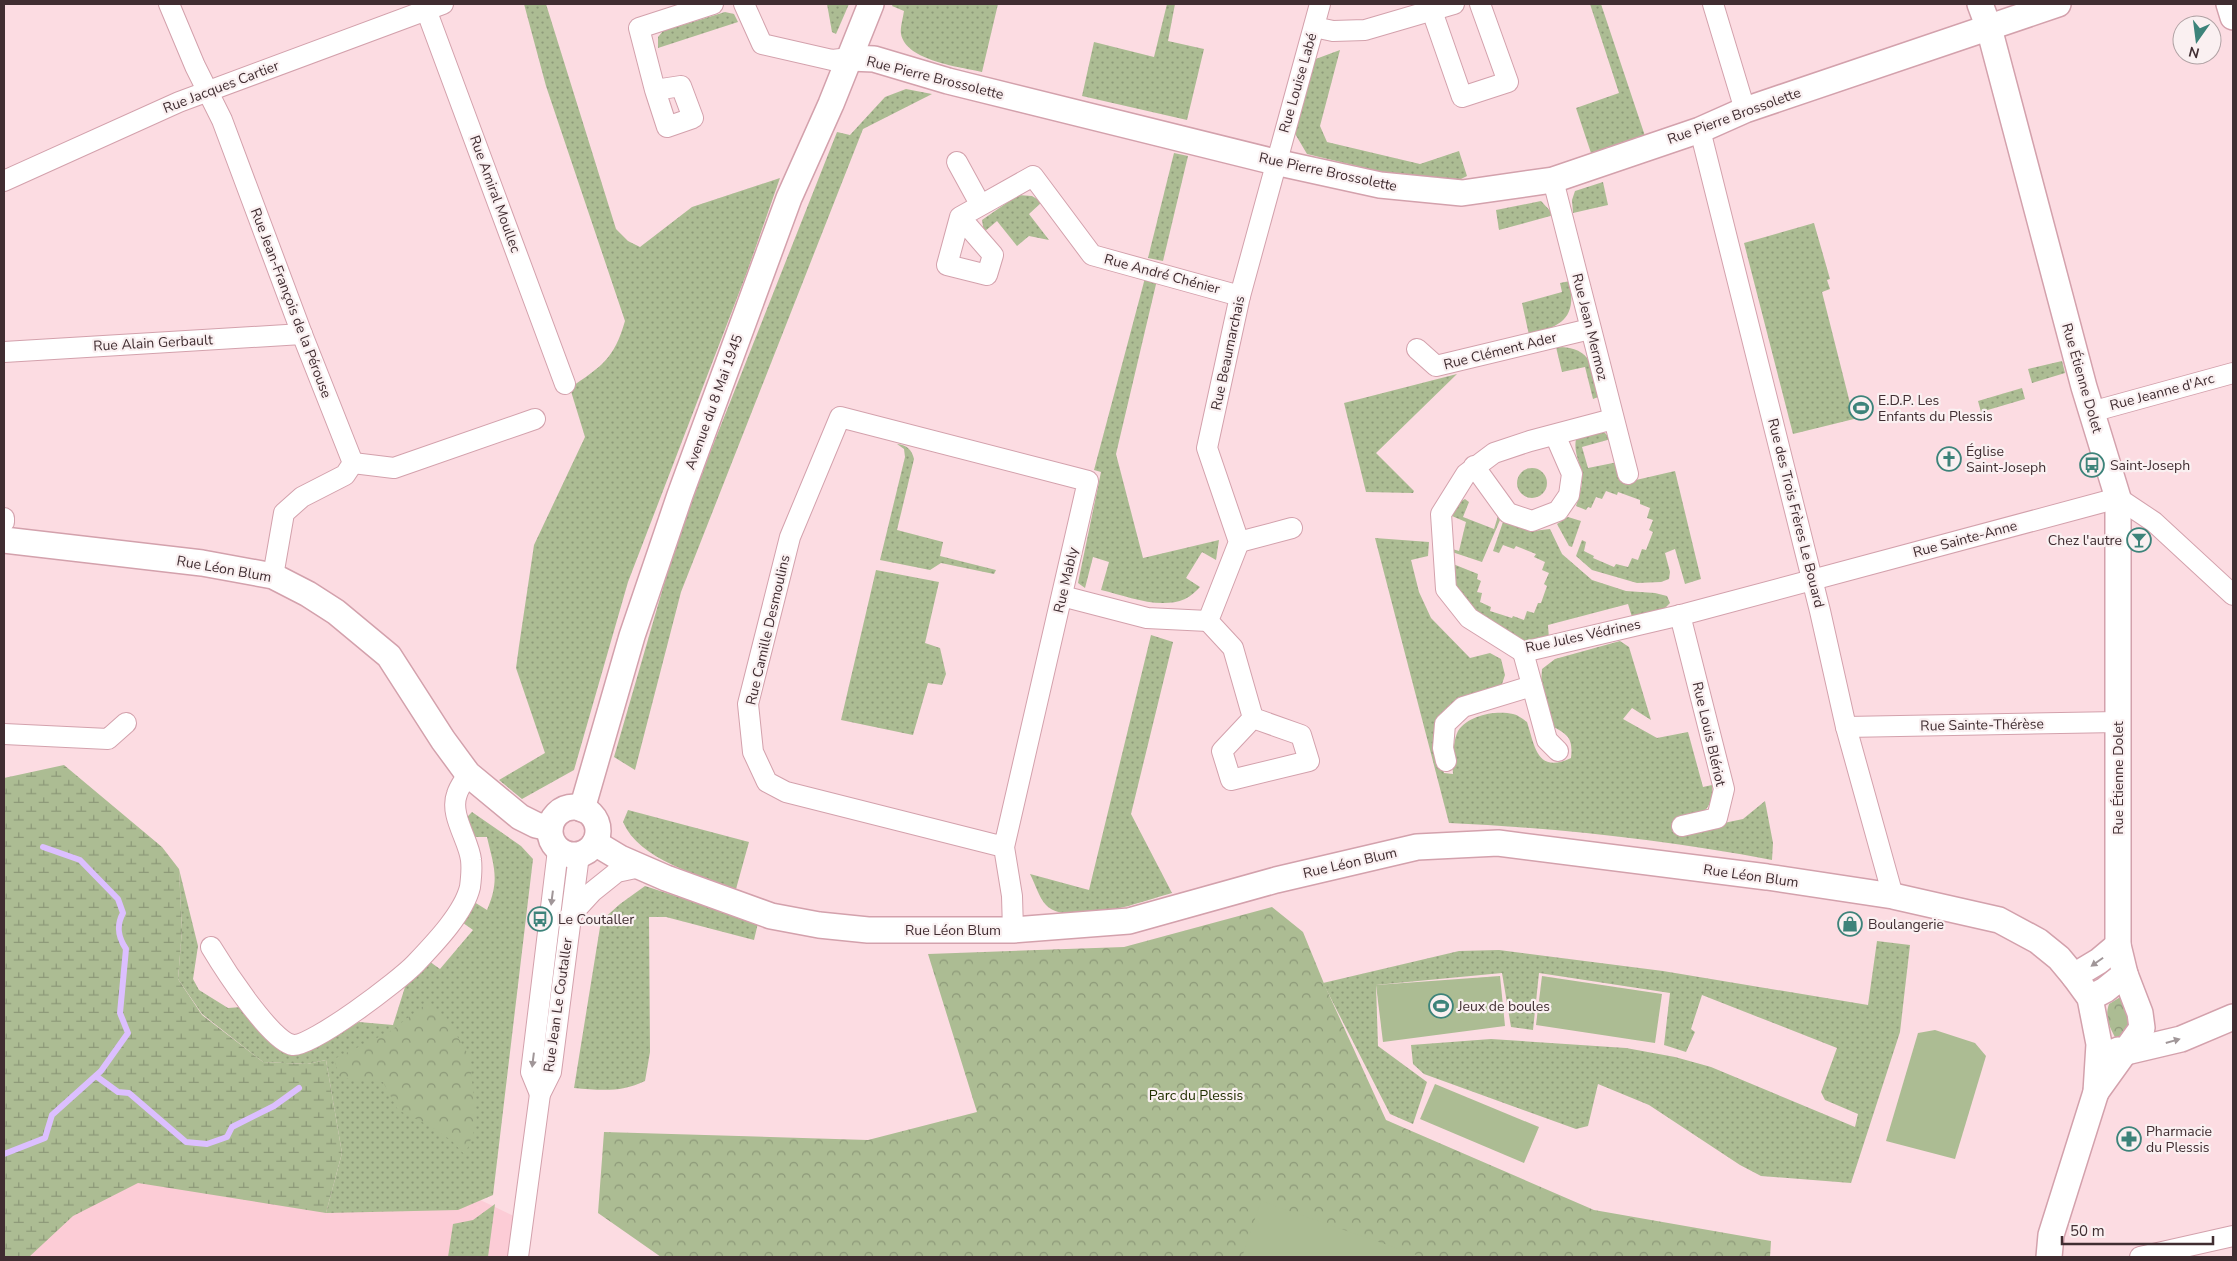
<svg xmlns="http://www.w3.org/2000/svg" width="2237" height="1261" font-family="'Nunito Sans',sans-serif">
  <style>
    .built { fill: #fcccd6 }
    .grass { fill: url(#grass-dots) }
    .forest { fill: url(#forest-crowns) }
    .wetland { fill: url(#wetland-marsh) }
    .pitch { fill: #acbc93 }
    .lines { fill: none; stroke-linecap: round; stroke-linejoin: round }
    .stream { stroke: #dcbfff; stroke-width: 6 }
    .minor-casing { stroke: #d3a1ac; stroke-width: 22 }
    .tertiary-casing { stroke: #d3a1ac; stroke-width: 28 }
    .minor { stroke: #fff; stroke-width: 20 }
    .tertiary { stroke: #fff; stroke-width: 25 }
    .oneway { fill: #a09698 }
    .labels { text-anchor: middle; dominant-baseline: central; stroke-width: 4.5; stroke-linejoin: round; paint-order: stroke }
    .street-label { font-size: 14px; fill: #402d31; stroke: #faf0f1 }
    .poi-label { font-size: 14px; fill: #402d31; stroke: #faf0f1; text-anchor: start }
    .park-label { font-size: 14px; fill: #223000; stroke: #faf0f1 }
  </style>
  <defs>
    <pattern id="grass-dots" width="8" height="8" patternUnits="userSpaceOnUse" patternTransform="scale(1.25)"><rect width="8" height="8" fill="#acbc93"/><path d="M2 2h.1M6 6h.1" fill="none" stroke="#8d9979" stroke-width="1.8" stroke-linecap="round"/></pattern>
    <pattern id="forest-crowns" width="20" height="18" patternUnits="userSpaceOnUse" patternTransform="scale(1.25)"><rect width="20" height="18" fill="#acbc93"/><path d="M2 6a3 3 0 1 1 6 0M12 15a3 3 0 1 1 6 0" fill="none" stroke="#8d9979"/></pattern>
    <pattern id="wetland-marsh" width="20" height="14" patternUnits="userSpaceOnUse" patternTransform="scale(1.25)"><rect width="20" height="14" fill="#acbc93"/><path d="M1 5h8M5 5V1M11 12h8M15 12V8" fill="none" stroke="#8d9979"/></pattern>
  </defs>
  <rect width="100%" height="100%" fill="#fcdce2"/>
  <polygon class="built" points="138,1173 327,1204 400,1191 472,1196 522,1220 518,1257 22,1257 52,1217"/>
  <g class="grass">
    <path d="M524 4H546L616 229 628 241 640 247 692 207 780 178 747 272 628 582 574 770 522 799 499 780 545 753 516 668 519 646 534 545 585 437 570 388C602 366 614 359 625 321L546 86Z"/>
    <polygon points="827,4 849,4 836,34 832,32"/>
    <path d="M893 4H998L982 72C961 67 906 61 901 34 900 28 903 18 904 11L892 6Z"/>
    <polygon points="1167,4 1175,4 1168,41 1204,49 1187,120 1082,96 1094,42 1154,57"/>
    <polygon points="1590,4 1601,4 1645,136 1591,153 1576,108 1619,93"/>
    <polygon points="725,12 734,14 738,22 658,48 658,37 663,31"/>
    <polygon points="1340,50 1320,126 1327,142 1420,164 1459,151 1467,176 1457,181 1382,172 1307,154 1294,132 1313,60"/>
    <polygon points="906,89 932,94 863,129 681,592 635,770 614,757 669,567 702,473 837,132 850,135 885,97"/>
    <polygon points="1174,153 1188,156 1163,261 1148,258"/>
    <polygon points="1603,182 1608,205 1573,213 1572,200 1575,191"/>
    <polygon points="1018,195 1032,196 1042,202 1029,214 1049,240 1029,236 1017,246 997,221 984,232 982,220"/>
    <polygon points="1541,201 1554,215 1499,230 1496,210"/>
    <polygon points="1814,223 1830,279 1827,280 1830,289 1822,292 1854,419 1793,434 1744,243"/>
    <path d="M1145 278 1157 280 1116 454 1143 558 1219 540 1216 560 1202 552 1186 578 1200 587C1196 591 1191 596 1185 599 1159 610 1127 596 1101 590L1109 562 1093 557 1085 588 1078 583 1101 472 1094 470Z"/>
    <path d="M1570 281C1576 319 1563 325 1529 335L1522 303 1562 292 1560 283Z"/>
    <path d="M1556 347C1592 346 1594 368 1598 397L1593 399 1585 367 1562 372Z"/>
    <polygon points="2062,361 2065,373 2032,383 2028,369"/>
    <polygon points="1457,374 1376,453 1414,491 1413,493 1366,492 1344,403"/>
    <polygon points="2022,388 2025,399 1981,412 1978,401"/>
    <path d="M1599 431 1605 433 1611 439 1582 447 1588 468 1618 462 1623 483 1675 471 1701 579 1685 584 1675 549 1665 553 1670 572 1669 579 1661 582 1637 583 1592 570 1576 556 1582 540 1586 542 1584 551 1594 556 1593 558 1614 567 1616 564 1628 567 1632 558 1638 560 1642 549 1646 550 1653 532 1649 530 1653 520 1647 518 1650 508 1640 504V500L1618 492 1617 495 1606 491 1602 499 1596 497 1591 508 1588 507 1586 510 1576 506C1579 497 1582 488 1582 479 1582 465 1573 454 1576 439Z"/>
    <path d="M897 444C907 445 912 450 914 459L897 530 943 542 940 556 996 570 994 574 941 563 930 570 880 560 905 457 904 449Z"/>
    <circle cx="1532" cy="483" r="15"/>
    <polygon points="1465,499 1469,502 1463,517 1494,529 1498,516 1500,520 1482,562 1449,551 1446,547 1459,551 1466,522 1452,516 1459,502"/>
    <polygon points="1568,517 1581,521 1572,547 1569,546 1557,524"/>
    <polygon points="1503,522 1533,531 1550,529 1562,554 1592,580 1626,591 1655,593 1667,596 1670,603 1664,609 1632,617 1628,604 1548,625 1549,639 1533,643 1521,642 1486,624 1453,584 1448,562 1478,574 1477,579 1481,581 1477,592 1482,593 1480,602 1491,607 1490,611 1512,618 1513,616 1524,620 1527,611 1534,613 1538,603 1541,603 1547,586 1544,584 1549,573 1542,570 1545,562 1534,557 1536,554 1516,546 1514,549 1503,545 1499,553 1493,551"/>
    <path d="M1375 538 1429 542 1428 556 1411 560 1419 592 1431 618 1470 658 1490 653 1501 659 1505 675 1501 687 1456 706 1438 750 1444 773 1453 774C1452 763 1453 740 1458 731 1468 715 1496 710 1513 714 1518 715 1523 719 1527 722 1535 747 1537 774 1571 758 1573 739 1569 735 1552 726L1541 683 1542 669 1555 659 1620 641 1629 647 1651 720 1632 708 1623 719 1657 738 1688 732 1703 787 1712 785C1716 810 1694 820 1676 833L1743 819 1765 801 1773 843 1772 860C1665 840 1557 828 1449 823Z"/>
    <polygon points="876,570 939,582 925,643 940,648 946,674 942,685 928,683 913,735 841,720"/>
    <path d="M1151 635 1173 642 1131 814 1172 893C1143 901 1070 929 1046 905 1039 898 1035 883 1030 874L1089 890Z"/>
    <path d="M628 810 749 842 736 889C699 875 639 860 623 822Z"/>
    <path d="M472 812 521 846 533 859 493 1195 458 1210 326 1213 342 1153 326 1060 307 1064 263 1062 202 1014 178 979 182 930 179 869 198 946 193 979 199 990 228 1008 242 1007 314 1047 359 1022 393 1025 405 987 426 959 440 969 473 930 459 920 471 900 487 910C500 880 494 867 487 837H470L467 817Z"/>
    <path d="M645 886 758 923 754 940 666 917H649L650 1052 645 1081C621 1093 599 1090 574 1088L601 921 620 904Z"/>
    <polygon points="1877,941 1910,945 1900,1032 1851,1183 1761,1176 1740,1165 1649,1105 1598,1084 1588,1126 1576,1129 1424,1074 1413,1064 1411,1045 1491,1039 1626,1048 1675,1057 1711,1067 1855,1127 1858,1114 1825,1100 1821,1092 1837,1048 1702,995 1691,1029 1695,1032 1686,1052 1664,1045 1670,993 1539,973 1533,1030 1511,1027 1502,973 1376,985 1378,1046 1427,1082 1413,1124 1390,1114 1323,983 1459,951 1499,950 1663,971 1868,1005"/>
    <polygon points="495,1204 488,1257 448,1257 453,1224 473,1220"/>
  </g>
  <g class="forest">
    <polygon points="1272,907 1303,932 1325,986 1386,1120 1594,1210 1771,1241 1770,1257 661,1257 598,1213 604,1132 868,1140 977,1112 928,954 1124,947"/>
    <path d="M2122 996 2132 1016V1034L2117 1041C2110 1027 2104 1019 2109 1004Z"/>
    <polygon points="426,1004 446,1017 469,1056 477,1123 465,1155 452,1141 432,1127 398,1110 383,1082 340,1078 334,1059 389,1032"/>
  </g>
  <polygon class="wetland" points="64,765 162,847 179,869 182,930 178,979 202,1015 263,1062 307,1064 326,1060 342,1153 326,1213 138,1183 73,1216 29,1257 4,1257 4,778"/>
  <g class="pitch">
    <polygon points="1500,976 1505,1026 1383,1042 1376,985"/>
    <polygon points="1542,976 1662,994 1655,1043 1536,1025"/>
    <polygon points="1935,1030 1975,1043 1986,1056 1955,1159 1886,1141 1918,1033"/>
    <polygon points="1435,1084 1539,1127 1524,1163 1420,1119"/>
    <polygon points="1261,1201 1422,1257 1242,1257"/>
  </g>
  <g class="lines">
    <g class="stream">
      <polyline points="96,1076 118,1092 129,1093 186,1142 207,1144 227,1137 232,1127 274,1106 299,1088"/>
      <path d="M4 1154 45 1138 52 1115 101 1071 128 1033 120 1013 126 949C118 937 116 926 123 913L118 899 80 860 43 847"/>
    </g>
    <g class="minor-casing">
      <g id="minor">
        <polyline points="169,4 195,66 222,120 302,334 353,463 345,475 302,497 284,513 273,576"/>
        <polyline points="424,4 565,384"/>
        <polyline points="744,4 762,44 832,60 850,58"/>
        <polyline points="1713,4 1745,110"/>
        <polyline points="1432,11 1462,97 1508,82 1480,4"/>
        <polyline points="1314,27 1333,31 1365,30 1454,4"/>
        <polyline points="655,90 681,86 693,118 667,127 655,90 639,28 713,4"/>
        <polyline points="1700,130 1820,611 1846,727 1893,896"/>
        <polyline points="957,162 980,204"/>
        <polyline points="1553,180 1628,474"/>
        <polyline points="4,181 179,102 443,4"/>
        <polyline points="960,217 993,255 987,275 947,265 960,217 1033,176 1092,255 1240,296"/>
        <polyline points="1417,349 1436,366 1590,329"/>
        <polyline points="4,352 302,334"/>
        <polyline points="2091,412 2233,373"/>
        <polyline points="1613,419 1530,441 1494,453 1466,474 1441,514 1446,589 1469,618 1523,652 1685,614 2118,498 2154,522 2233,595"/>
        <polyline points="353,463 394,468 535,419"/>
        <polyline points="1474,466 1508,513 1532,521 1558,511 1569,495 1572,474 1555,435"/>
        <polyline points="4,518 4,522"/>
        <polyline points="1239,542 1292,528"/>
        <polyline points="1062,596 1147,618 1208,621"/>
        <polyline points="1680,615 1724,789 1717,818 1682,826"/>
        <polyline points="1523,652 1547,740 1558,751"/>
        <polyline points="1253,718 1301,735 1309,761 1231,780 1222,751 1253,718 1233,648 1208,621 1239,542 1207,448 1240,296 1320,4"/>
        <polyline points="1846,727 2118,722"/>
        <polyline points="4,734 108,739 126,723"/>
        <polyline points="1446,761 1443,748 1445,724 1463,707 1532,686"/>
        <polyline points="1004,847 786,792 767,782 753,752 748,704 790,537 840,417 1088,481 1004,847 1012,896 1013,930"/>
        <polyline points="570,916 592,892 617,872 640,867"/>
        <path d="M211 947C223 967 271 1042 293 1045 312 1047 401 979 415 964 434 944 464 913 470 887 471 879 472 868 471 860 469 840 449 815 457 794 459 787 464 781 468 774"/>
        <polyline points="540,1094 531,1072 558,850"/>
        <polyline points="518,1257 540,1094 551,1072 579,855"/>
        <polyline points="2140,1257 2233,1236"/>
      </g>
    </g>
    <g class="tertiary-casing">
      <g id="tertiary">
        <polyline points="1980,4 1989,28 2084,387 2118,498 2118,945 2125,974 2140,1013 2142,1028 2096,1092"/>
        <polyline points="2229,4 2233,17"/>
        <polyline points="850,58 874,59 948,81 1275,162 1380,185 1462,193 1553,180 1700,130 1745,110 2058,4"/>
        <polyline points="4,540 202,563 273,576 308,594 336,612 389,656 443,740 468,774 520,817 536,825 550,828"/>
        <circle cx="574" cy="831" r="24"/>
        <polyline points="582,809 632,636 680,495 789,198 831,104 871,4"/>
        <polyline points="595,843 620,858 666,878 771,916 819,925 868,930 1013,930 1129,921 1276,880 1417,847 1498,843 1767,877 1893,896 1999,920 2038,941 2059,958 2074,976 2090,998 2099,1044 2096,1092 2051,1235 2049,1257"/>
        <polyline points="2074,976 2099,961 2118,945"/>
        <polyline points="2090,998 2105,990 2125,974"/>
        <polyline points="2118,1050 2126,1052 2181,1039 2233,1017"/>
      </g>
    </g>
    <use href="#minor" class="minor"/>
    <use href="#tertiary" class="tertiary"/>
  </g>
  <defs><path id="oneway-solid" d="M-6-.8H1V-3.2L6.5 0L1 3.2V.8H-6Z" transform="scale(1.25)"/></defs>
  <g class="oneway">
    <use href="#oneway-solid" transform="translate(552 898) rotate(97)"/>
    <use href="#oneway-solid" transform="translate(2097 962) rotate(145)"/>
    <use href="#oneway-solid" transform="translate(2173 1041) rotate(-16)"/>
    <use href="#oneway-solid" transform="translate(533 1060) rotate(97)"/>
  </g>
  <defs>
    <g id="stadium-ring" transform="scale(1.25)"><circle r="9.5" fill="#faf0f1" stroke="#3d837a" stroke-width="1.5"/><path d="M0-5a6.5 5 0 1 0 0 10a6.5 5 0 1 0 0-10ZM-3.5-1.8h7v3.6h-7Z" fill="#3d837a"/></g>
    <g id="church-ring" transform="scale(1.25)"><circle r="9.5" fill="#faf0f1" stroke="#3d837a" stroke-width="1.5"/><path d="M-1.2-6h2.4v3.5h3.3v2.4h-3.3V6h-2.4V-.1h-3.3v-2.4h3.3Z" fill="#3d837a"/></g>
    <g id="bus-ring" transform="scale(1.25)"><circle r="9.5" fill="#faf0f1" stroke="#3d837a" stroke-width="1.5"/><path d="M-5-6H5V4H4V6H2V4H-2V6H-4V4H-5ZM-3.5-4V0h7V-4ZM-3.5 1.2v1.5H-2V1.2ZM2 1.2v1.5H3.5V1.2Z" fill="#3d837a"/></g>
    <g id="bar-ring" transform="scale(1.25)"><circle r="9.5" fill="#faf0f1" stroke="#3d837a" stroke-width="1.5"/><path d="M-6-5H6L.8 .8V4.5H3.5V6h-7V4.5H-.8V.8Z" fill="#3d837a"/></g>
    <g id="shop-ring" transform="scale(1.25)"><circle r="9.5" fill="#faf0f1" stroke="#3d837a" stroke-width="1.5"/><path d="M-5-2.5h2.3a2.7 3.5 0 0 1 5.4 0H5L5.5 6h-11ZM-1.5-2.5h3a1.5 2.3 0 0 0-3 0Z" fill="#3d837a"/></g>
    <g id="pharmacy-ring" transform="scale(1.25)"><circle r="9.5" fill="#faf0f1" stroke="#3d837a" stroke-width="1.5"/><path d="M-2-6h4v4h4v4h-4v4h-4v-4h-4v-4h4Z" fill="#3d837a"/></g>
  </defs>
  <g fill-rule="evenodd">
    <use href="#stadium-ring" x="1861" y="408"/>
    <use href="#church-ring" x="1949" y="459"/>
    <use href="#bus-ring" x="2092" y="465"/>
    <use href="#bar-ring" x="2139" y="540"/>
    <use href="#bus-ring" x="540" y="919"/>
    <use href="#shop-ring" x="1850" y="924"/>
    <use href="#stadium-ring" x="1441" y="1006"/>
    <use href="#pharmacy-ring" x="2129" y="1139"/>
  </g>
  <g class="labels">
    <g class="street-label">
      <text transform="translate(935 78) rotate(14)">Rue Pierre Brossolette</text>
      <text transform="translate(1298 83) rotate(-74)">Rue Louise Labé</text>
      <text transform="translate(221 87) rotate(-21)">Rue Jacques Cartier</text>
      <text transform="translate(1734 116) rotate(-20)">Rue Pierre Brossolette</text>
      <text transform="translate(1328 172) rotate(12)">Rue Pierre Brossolette</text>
      <text transform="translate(495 194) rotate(70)">Rue Amiral Moullec</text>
      <text transform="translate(1162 274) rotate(15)">Rue André Chénier</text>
      <text transform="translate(291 303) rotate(69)">Rue Jean-François de la Pérouse</text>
      <text transform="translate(1590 327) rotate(76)">Rue Jean Mermoz</text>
      <text transform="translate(153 343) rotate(-3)">Rue Alain Gerbault</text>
      <text transform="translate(1500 351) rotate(-14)">Rue Clément Ader</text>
      <text transform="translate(1228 353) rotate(-78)">Rue Beaumarchais</text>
      <text transform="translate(2082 378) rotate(74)">Rue Étienne Dolet</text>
      <text transform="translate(2162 392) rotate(-15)">Rue Jeanne d'Arc</text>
      <text transform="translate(714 402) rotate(-70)">Avenue du 8 Mai 1945</text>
      <text transform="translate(1796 513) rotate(76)">Rue des Trois Frères Le Bouard</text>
      <text transform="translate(1965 539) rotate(-15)">Rue Sainte-Anne</text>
      <text transform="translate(224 569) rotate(10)">Rue Léon Blum</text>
      <text transform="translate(1066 580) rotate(-77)">Rue Mably</text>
      <text transform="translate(768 630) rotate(-77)">Rue Camille Desmoulins</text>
      <text transform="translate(1583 636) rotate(-12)">Rue Jules Védrines</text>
      <text transform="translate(1982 725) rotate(-1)">Rue Sainte-Thérèse</text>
      <text transform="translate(1709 734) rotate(77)">Rue Louis Blériot</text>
      <text transform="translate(2118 778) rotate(-90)">Rue Étienne Dolet</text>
      <text transform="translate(1350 863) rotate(-13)">Rue Léon Blum</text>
      <text transform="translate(1751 876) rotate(8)">Rue Léon Blum</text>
      <text x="953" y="930">Rue Léon Blum</text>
      <text transform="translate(558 1005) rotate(-82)">Rue Jean Le Coutaller</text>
    </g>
    <g class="poi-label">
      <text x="1878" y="400">E.D.P. Les<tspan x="1878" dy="16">Enfants du Plessis</tspan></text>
      <text x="1966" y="451">Église<tspan x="1966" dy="16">Saint-Joseph</tspan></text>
      <text x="2110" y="465">Saint-Joseph</text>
      <text x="2122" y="540" text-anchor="end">Chez l'autre</text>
      <text x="558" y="919">Le Coutaller</text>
      <text x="1868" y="924">Boulangerie</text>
      <text x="1458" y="1006">Jeux de boules</text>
      <text x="2146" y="1131">Pharmacie<tspan x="2146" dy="16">du Plessis</tspan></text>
    </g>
    <g class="park-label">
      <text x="1196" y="1095">Parc du Plessis</text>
    </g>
  </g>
  <rect width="2237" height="1261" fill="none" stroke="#402d31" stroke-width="10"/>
  <g transform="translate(2197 40) rotate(194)"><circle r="24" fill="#faf0f1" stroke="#b0a2a4"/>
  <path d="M0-4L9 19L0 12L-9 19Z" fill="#3d837a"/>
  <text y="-8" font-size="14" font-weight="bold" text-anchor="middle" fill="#402d31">N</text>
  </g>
  <path d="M2062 1236v8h151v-8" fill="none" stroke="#402d31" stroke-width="2.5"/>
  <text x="2070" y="1236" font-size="15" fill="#402d31" stroke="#faf0f1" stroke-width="4" paint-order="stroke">50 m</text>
</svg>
